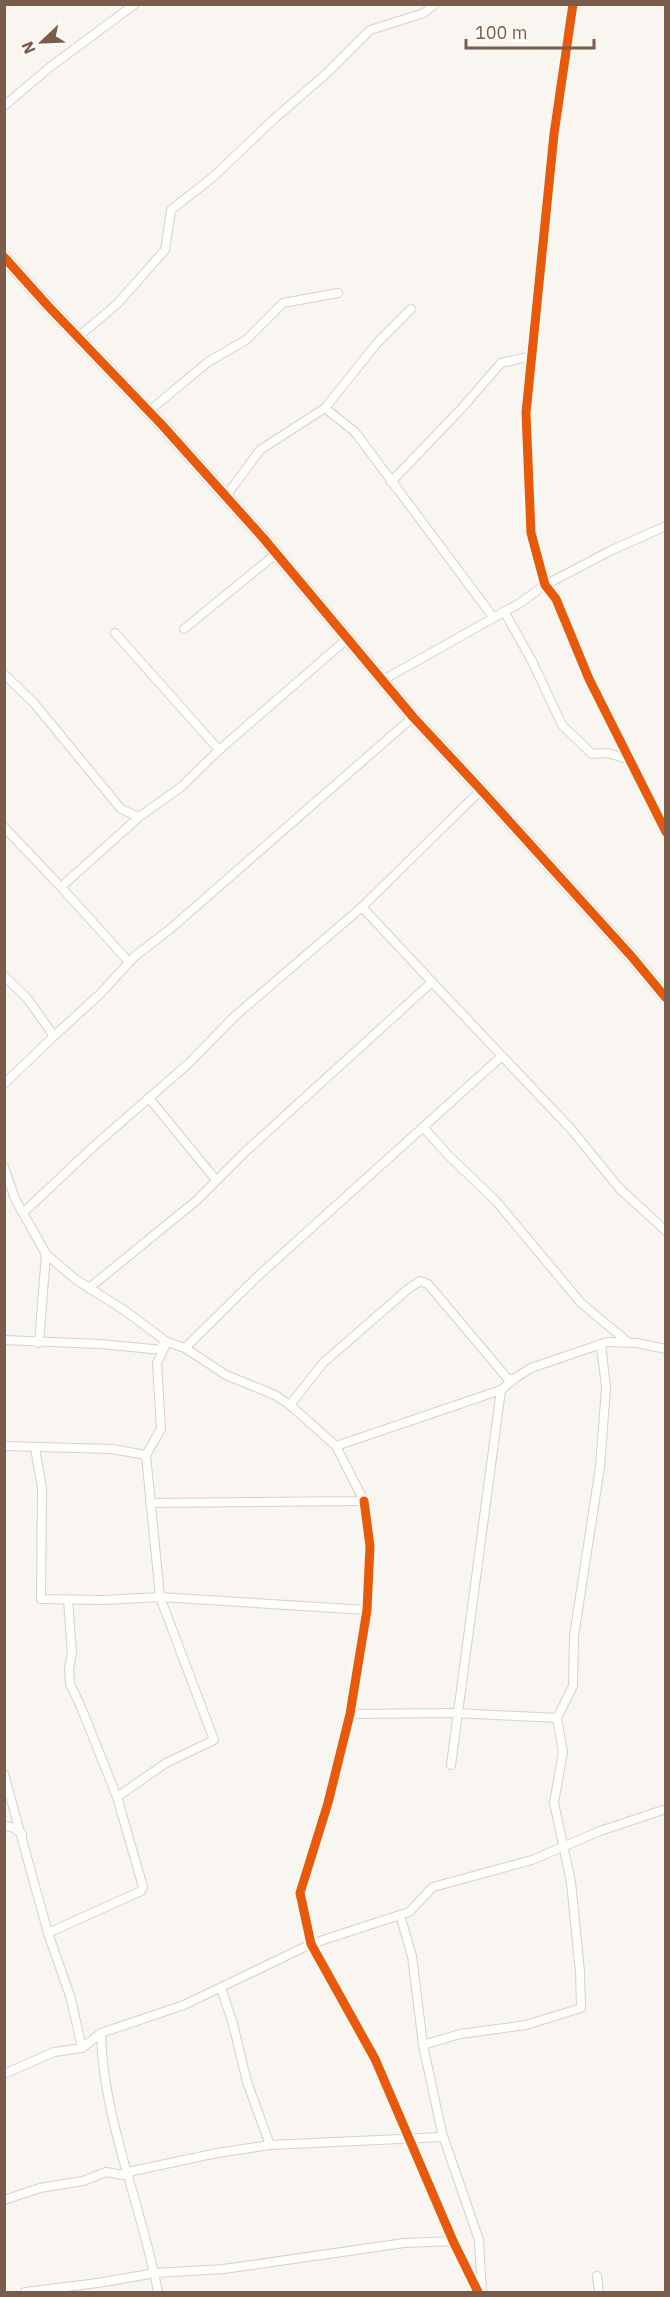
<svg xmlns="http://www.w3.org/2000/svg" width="670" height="2297" font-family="'IBM Plex Sans',sans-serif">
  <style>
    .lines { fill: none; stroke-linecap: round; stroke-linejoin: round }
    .street-casing { stroke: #d7d1cb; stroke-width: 10 }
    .secondary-casing { stroke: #d9d2cb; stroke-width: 14 }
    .street { stroke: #fefefd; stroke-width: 8 }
    .secondary { stroke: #fefefd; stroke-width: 10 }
    .cycleway-casing { stroke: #fffaf3; stroke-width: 13 }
    .cycleway { stroke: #e8590c; stroke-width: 9 }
  </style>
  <rect width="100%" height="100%" fill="#f9f5f0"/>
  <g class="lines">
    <g class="street-casing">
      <g id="street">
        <polyline points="573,4 554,134 526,413 531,533 545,585 556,599 589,679 666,832"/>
        <polyline points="4,106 50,67 135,4"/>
        <polyline points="78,337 117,304 165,250 171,210 213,177 274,119 327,73 370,30 424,13 435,4"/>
        <polyline points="325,408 355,432 493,617"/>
        <polyline points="149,411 208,362 246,340 283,303 338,293"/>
        <polyline points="391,482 462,408 501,363 532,356"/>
        <polyline points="226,496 260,450 325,408 377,343 411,309"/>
        <polyline points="504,611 532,661 562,725 592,754 608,753 630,760"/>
        <polyline points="184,629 277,553"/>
        <polyline points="115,633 219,750"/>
        <polyline points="4,674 34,703 121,809 139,817 181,787 219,750 347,639"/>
        <polyline points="383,680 520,603 545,585 612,550 666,526"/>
        <polyline points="4,827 61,887 139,817"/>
        <polyline points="61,887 129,962"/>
        <polyline points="4,976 27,998 54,1036 4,1084"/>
        <polyline points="432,982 571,1129 620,1189 666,1231"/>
        <polyline points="54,1036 100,994 135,956 169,930 413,717"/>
        <polyline points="149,1098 216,1180"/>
        <polyline points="423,1127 448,1155 496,1201 581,1303 629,1343"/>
        <polyline points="4,1167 15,1199 46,1254 75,1279 124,1310 167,1342 185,1348 226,1375 275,1395 290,1405 336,1446 364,1501 150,1503"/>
        <polyline points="23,1213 94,1146 189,1063 235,1016 362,907"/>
        <polyline points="89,1288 196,1201 245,1152 432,982 362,907 481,790"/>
        <polyline points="4,1340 100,1344 163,1350 162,1346"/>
        <polyline points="39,1343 46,1254"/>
        <polyline points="185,1348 258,1276 502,1056"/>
        <polyline points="290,1405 323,1363 408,1289 420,1281 428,1284 508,1379 514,1379"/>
        <polyline points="4,1446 112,1449 146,1455 161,1429 157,1363 167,1342"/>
        <polyline points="336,1446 501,1390 514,1379 531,1368 607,1342 637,1343 666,1349"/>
        <polyline points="35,1448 42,1488 41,1599 103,1600 160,1597 367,1610"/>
        <polyline points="364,1501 370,1546 367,1610 350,1714 328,1803 300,1893 311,1944 375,2059 453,2241 478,2292"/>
        <polyline points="350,1714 456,1713 557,1718 563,1752 554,1803 571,1882 580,1972 581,2008 526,2025 460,2034 423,2045"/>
        <polyline points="557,1718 573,1686 574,1636 600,1467 606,1388 601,1344"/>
        <polyline points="451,1765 501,1390"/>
        <polyline points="4,1774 48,1933 71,1999 82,2048"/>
        <polyline points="117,1797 166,1763 214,1740 160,1597 146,1455"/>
        <polyline points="4,1826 12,1827 22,1834"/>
        <polyline points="400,1915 412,1956 423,2045 442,2133 479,2240 482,2292"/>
        <polyline points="48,1933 141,1891 143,1887 117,1797 81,1707 70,1684 69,1669 72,1653 68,1600"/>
        <polyline points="221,1988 233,2024 247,2082 270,2145"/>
        <path d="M101 2033C103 2121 142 2206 158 2292"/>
        <polyline points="4,2074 54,2052 82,2048 101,2033 184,2005 311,1944 409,1912 433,1887 532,1860 600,1831 666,1809"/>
        <polyline points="128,2172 217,2153 270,2145 443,2137"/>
        <polyline points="4,2200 40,2188 83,2181 106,2172 129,2176"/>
        <polyline points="597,2276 599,2292"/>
        <polyline points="25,2292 98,2283 155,2273 224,2269 404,2243 453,2241"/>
      </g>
    </g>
    <g class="secondary-casing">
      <polyline id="secondary" points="4,257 48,306 162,425 264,539 413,717 481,790 632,957 666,998"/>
    </g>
    <use href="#street" class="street"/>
    <use href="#secondary" class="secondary"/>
    <g class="cycleway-casing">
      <g id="cycleway">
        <polyline points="573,4 554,134 526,413 531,533 545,585 556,599 589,679 666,832"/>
        <polyline points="4,257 48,306 162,425 264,539 413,717 481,790 632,957 666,998"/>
        <polyline points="364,1501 370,1546 367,1610 350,1714 328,1803 300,1893 311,1944 375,2059 453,2241 478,2292"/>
      </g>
    </g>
    <use href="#cycleway" class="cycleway"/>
  </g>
  <rect width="670" height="2297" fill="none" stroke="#7a5c4d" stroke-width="12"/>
  <g transform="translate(42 42) rotate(247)" stroke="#fffaf3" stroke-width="4.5" paint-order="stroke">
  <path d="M0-4.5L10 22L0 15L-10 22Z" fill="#7a5c4d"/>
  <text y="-9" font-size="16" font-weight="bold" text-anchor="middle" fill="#7a5c4d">N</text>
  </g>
  <path d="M466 39v9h128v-9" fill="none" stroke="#7a5c4d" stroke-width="3"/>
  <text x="475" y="39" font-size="18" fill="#7a5c4d" stroke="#fffaf3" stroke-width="4.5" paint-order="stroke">100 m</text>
</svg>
